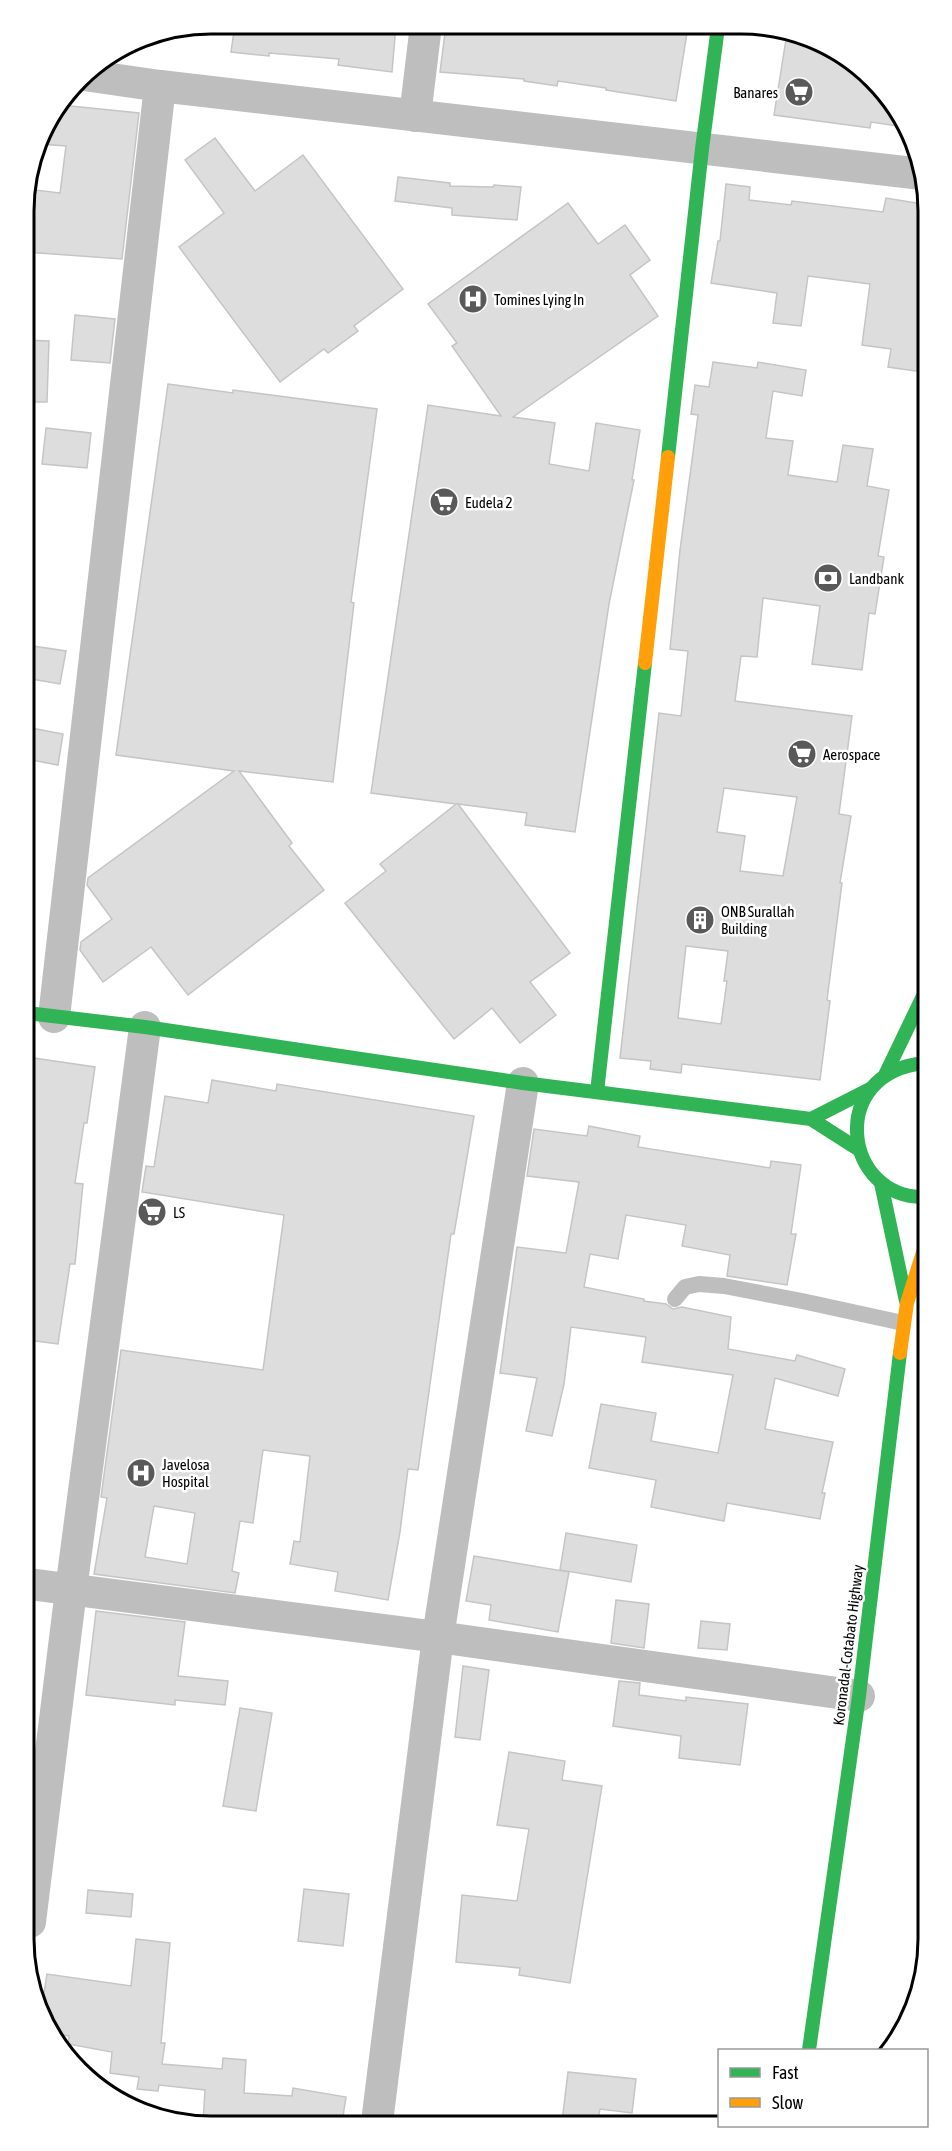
<svg xmlns="http://www.w3.org/2000/svg" width="952" height="2151" font-family="'Asap Condensed',sans-serif">
  <style>
    .building { fill: #ddd; stroke: #c5c5c5; stroke-width: 1.5; fill-rule: evenodd }
    .lines { fill: none; stroke-linecap: round; stroke-linejoin: round }
    .lane { stroke: #bebebe; stroke-width: 16 }
    .street { stroke: #bebebe; stroke-width: 32 }
    .fast { stroke: #30b455; stroke-width: 14 }
    .slow { stroke: #ff9f0a; stroke-width: 14 }
    .labels { text-anchor: middle; dominant-baseline: central; stroke-width: 5; stroke-linejoin: round; paint-order: stroke }
    .poi-label { font-size: 15px; fill: #000; stroke: #fff; text-anchor: start }
    .street-label { font-size: 15px; fill: #000; stroke: #fff }
    .rim { fill: none; stroke: #000; stroke-width: 3 }
  </style>
  <rect width="100%" height="100%" fill="#fff"/>
  <g class="building">
    <polygon points="235,24 289,24 342,29 342,25 396,25 392,72 338,65 339,59 269,53 269,56 231,52"/>
    <polygon points="446,25 489,29 489,26 688,27 676,101 606,90 606,88 558,81 557,86 524,81 524,79 440,72"/>
    <polygon points="787,33 865,71 897,107 905,127 871,122 870,128 774,115"/>
    <polygon points="61,105 139,113 122,259 25,252 24,199 27,189 60,193 66,146 39,144 43,128"/>
    <polygon points="215,138 255,191 303,155 403,289 354,326 358,331 328,353 324,349 280,382 179,247 224,213 185,160"/>
    <polygon points="398,177 450,183 450,186 493,187 494,185 521,187 517,220 452,215 452,208 395,201"/>
    <polygon points="726,184 750,187 749,200 791,205 792,201 883,212 886,198 922,204 922,372 888,367 891,349 862,345 870,284 808,276 801,326 773,323 777,293 711,283 718,241 720,241"/>
    <polygon points="568,203 598,244 625,225 650,260 630,275 658,316 513,417 555,423 549,464 589,471 596,423 640,430 632,480 634,480 609,604 575,832 525,825 527,813 458,804 570,953 530,982 556,1015 520,1043 492,1008 454,1039 345,903 386,871 380,864 456,804 371,793 428,405 501,416 452,346 457,343 428,304"/>
    <polygon points="75,315 115,319 110,363 71,360"/>
    <polygon points="25,340 49,341 47,402 25,402"/>
    <path d="M713 362 757 368 758 362 806 370 802 396 773 391 766 438 793 441 788 475 837 482 843 445 873 449 867 486 889 490 878 556 884 557 875 614 869 613 862 670 812 664 820 606 763 598 757 657 741 656 735 701 852 716 839 814 851 816 840 883H842L827 1000 830 1001 820 1080 682 1064 681 1073 650 1069 651 1061 620 1058 659 713 681 716 688 651 670 649 680 550 698 415 691 414 695 385 709 387ZM724 788 797 797 783 876 740 871 745 836 717 832ZM686 946 728 951 724 981H727L721 1024 678 1018Z"/>
    <polygon points="168,384 233,393 233,390 377,409 351,602 354,603 333,782 239,771 292,843 289,846 324,890 188,995 151,947 103,982 80,950 81,942 112,919 87,885 88,878 234,771 116,755"/>
    <polygon points="46,428 91,433 87,468 42,464"/>
    <polygon points="26,645 66,651 60,684 26,678"/>
    <polygon points="26,727 63,734 58,765 26,759"/>
    <polygon points="27,1057 95,1067 87,1123 84,1123 75,1183 83,1184 75,1264 70,1264 58,1344 28,1340"/>
    <path d="M212 1080 276 1091 277 1084 474 1116 454 1234H451L418 1470 408 1469 400 1532 388 1600 335 1591 338 1572 290 1564 294 1541 300 1542 310 1456 263 1450 253 1523 240 1521 232 1571 239 1573 235 1593 94 1574 107 1498 101 1497 121 1350 263 1370 284 1215 142 1192 146 1166 154 1167 165 1096 208 1103ZM154 1506 195 1513 187 1564 145 1557Z"/>
    <polygon points="589,1126 640,1136 638,1147 770,1168 771,1161 801,1165 791,1234 796,1234 787,1285 727,1276 730,1255 682,1246 686,1225 626,1215 618,1259 590,1254 584,1287 644,1299 644,1301 666,1304 673,1309 682,1307 731,1317 728,1349 795,1361 797,1355 845,1369 838,1396 775,1378 765,1429 833,1442 822,1493 825,1493 820,1519 727,1503 724,1521 651,1507 656,1480 589,1468 601,1404 656,1413 651,1441 718,1453 733,1375 642,1362 646,1337 571,1327 564,1384 552,1436 526,1431 537,1378 500,1373 517,1247 566,1253 579,1182 527,1176 534,1129 587,1136"/>
    <polygon points="566,1533 637,1545 631,1582 560,1570"/>
    <polygon points="474,1556 569,1572 558,1632 489,1620 491,1605 466,1601"/>
    <polygon points="616,1600 649,1604 644,1648 611,1643"/>
    <polygon points="96,1611 185,1622 178,1676 228,1681 225,1705 175,1700 175,1705 86,1695"/>
    <polygon points="701,1621 730,1624 727,1650 698,1648"/>
    <polygon points="463,1666 489,1670 480,1740 455,1737"/>
    <polygon points="619,1681 640,1683 639,1695 686,1701 686,1697 748,1704 740,1765 679,1758 681,1736 613,1726"/>
    <polygon points="240,1708 272,1713 256,1811 223,1806"/>
    <polygon points="509,1752 565,1761 562,1780 602,1786 570,1983 519,1975 520,1968 456,1962 462,1895 517,1901 529,1829 497,1825"/>
    <polygon points="304,1889 349,1894 343,1946 298,1941"/>
    <polygon points="88,1890 133,1894 131,1917 86,1913"/>
    <polygon points="136,1939 170,1943 161,2043 165,2043 162,2064 222,2069 223,2058 246,2060 244,2093 292,2096 293,2088 346,2097 342,2123 267,2123 229,2121 229,2123 203,2123 205,2090 159,2085 158,2091 137,2089 139,2077 110,2073 112,2052 68,2044 69,2036 50,2033 41,2011 47,1974 131,1986"/>
    <polygon points="568,2072 636,2079 632,2113 600,2109 598,2121 562,2122"/>
  </g>
  <g class="lines">
    <polyline class="lane" points="675,1299 685,1287 699,1284 724,1286 802,1301 903,1323"/>
    <g class="street">
      <polyline points="84,75 160,86 922,174"/>
      <polyline points="415,116 426,25"/>
      <polyline points="54,1017 160,86"/>
      <polyline points="29,1584 438,1637 859,1696"/>
      <polyline points="30,1922 71,1590 145,1027"/>
      <polyline points="377,2122 438,1637 523,1083"/>
    </g>
    <g class="fast">
      <polyline points="668,457 702,149 718,27"/>
      <polyline points="27,1013 145,1027 523,1083 811,1119 858,1149"/>
      <path d="M925 1063C826 1072 843 1199 925 1197"/>
      <polyline points="885,1075 924,994"/>
      <polyline points="597,1092 645,663"/>
      <polyline points="811,1119 870,1089"/>
      <polyline points="881,1183 906,1301"/>
      <polyline points="809,2050 859,1696 900,1353"/>
    </g>
    <g class="slow">
      <polyline points="645,663 668,457"/>
      <polyline points="900,1353 907,1303 925,1246"/>
    </g>
  </g>
  <defs>
    <g id="supermarket-disc" transform="scale(1.5)"><circle r="9.5" fill="#595959" stroke="#fff"/><path d="M-6-5.5h2.5l.6 2H6L4.5 2H-2.5L-4.4-4H-6ZM-1.5 3.2a1.3 1.3 0 1 0 .1 0ZM3 3.2a1.3 1.3 0 1 0 .1 0Z" fill="#fff"/></g>
    <g id="hospital-disc" transform="scale(1.5)"><circle r="9.5" fill="#595959" stroke="#fff"/><path d="M-5-5h3v3.5h4V-5h3V5h-3V1.5h-4V5h-3Z" fill="#fff"/></g>
    <g id="bank-disc" transform="scale(1.5)"><circle r="9.5" fill="#595959" stroke="#fff"/><path d="M-6-4H6V4H-6ZM0-2.3a2.3 2.3 0 1 0 0 4.6a2.3 2.3 0 1 0 0-4.6Z" fill="#fff"/></g>
    <g id="building-disc" transform="scale(1.5)"><circle r="9.5" fill="#595959" stroke="#fff"/><path d="M-4-6H4V6H1V3H-1V6H-4ZM-2.5-4.3h1.7v1.8h-1.7ZM.8-4.3h1.7v1.8H.8ZM-2.5-1h1.7V.8h-1.7ZM.8-1h1.7V.8H.8Z" fill="#fff"/></g>
  </defs>
  <g fill-rule="evenodd">
    <use href="#supermarket-disc" x="799" y="92"/>
    <use href="#hospital-disc" x="473" y="299"/>
    <use href="#supermarket-disc" x="444" y="502"/>
    <use href="#bank-disc" x="828" y="578"/>
    <use href="#supermarket-disc" x="802" y="754"/>
    <use href="#building-disc" x="700" y="920"/>
    <use href="#supermarket-disc" x="152" y="1212"/>
    <use href="#hospital-disc" x="141" y="1473"/>
  </g>
  <g class="labels">
    <g class="poi-label">
      <text x="778" y="92" text-anchor="end">Banares</text>
      <text x="494" y="299">Tomines Lying In</text>
      <text x="465" y="502">Eudela 2</text>
      <text x="849" y="578">Landbank</text>
      <text x="823" y="754">Aerospace</text>
      <text x="721" y="911">ONB Surallah<tspan x="721" dy="17">Building</tspan></text>
      <text x="173" y="1212">LS</text>
      <text x="162" y="1464">Javelosa<tspan x="162" dy="17">Hospital</tspan></text>
    </g>
    <g class="street-label">
      <text transform="translate(848 1645) rotate(-83)">Koronadal-Cotabato Highway</text>
    </g>
  </g>
  <path d="M0 0H952V2151H0ZM211 34H741A177 177 0 0 1 918 211V1939A177 177 0 0 1 741 2116H211A177 177 0 0 1 34 1939V211A177 177 0 0 1 211 34Z" fill="#fff" fill-rule="evenodd"/>
  <path class="rim" d="M211 34H741A177 177 0 0 1 918 211V1939A177 177 0 0 1 741 2116H211A177 177 0 0 1 34 1939V211A177 177 0 0 1 211 34Z"/>
  <rect x="718" y="2049" width="210" height="78" fill="#ffffff" stroke="#999999" stroke-width="1.5"/>
  <rect x="730" y="2068" width="30" height="9" fill="#30b455" stroke="#999999" stroke-width="1.5"/>
  <text x="772" y="2079" font-size="18" fill="#000000">Fast</text>
  <rect x="730" y="2098" width="30" height="9" fill="#ff9f0a" stroke="#999999" stroke-width="1.5"/>
  <text x="772" y="2109" font-size="18" fill="#000000">Slow</text>
</svg>
